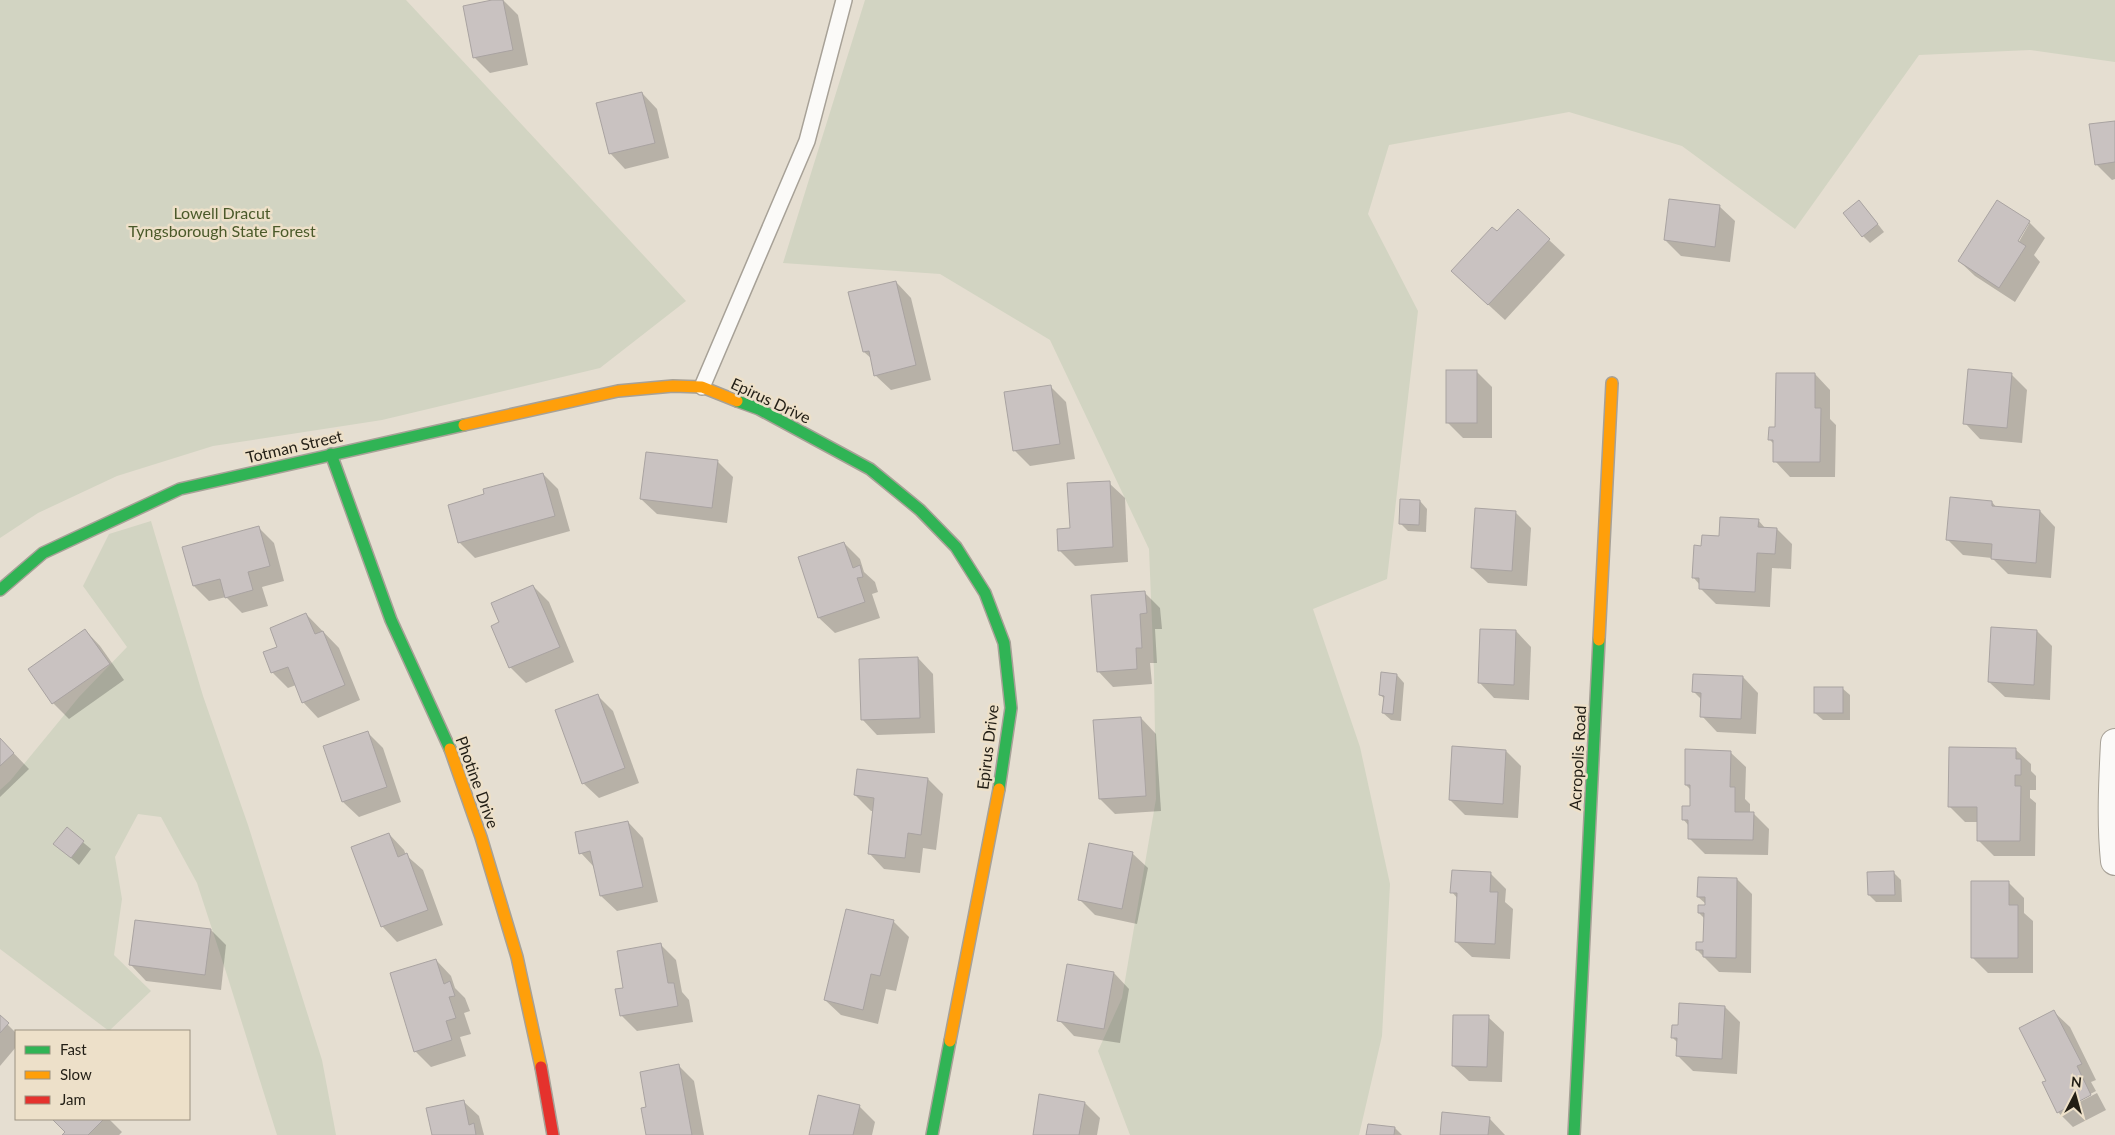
<svg xmlns="http://www.w3.org/2000/svg" width="2115" height="1135" font-family="Lato,sans-serif">
  <style>
    .green { fill: #d2d4c2 }
    .shadow { fill: #0003; fill-rule: evenodd }
    .building { fill: #c9c2c1; stroke: #a9a3a1 }
    .lines { fill: none; stroke-linecap: round; stroke-linejoin: round }
    .lane-casing { stroke: #a7a197; stroke-width: 18 }
    .street-casing { stroke: #a7a197; stroke-width: 30 }
    .fast-casing { stroke: #a7a197; stroke-width: 14 }
    .slow-casing { stroke: #a7a197; stroke-width: 14 }
    .jam-casing { stroke: #a7a197; stroke-width: 14 }
    .lane { stroke: #fbfaf8; stroke-width: 15 }
    .street { stroke: #fbfaf8; stroke-width: 28 }
    .fast { stroke: #30b455; stroke-width: 11 }
    .slow { stroke: #ff9f0a; stroke-width: 11 }
    .jam { stroke: #e5322d; stroke-width: 11 }
    .labels { text-anchor: middle; dominant-baseline: central; stroke-width: 5; stroke-linejoin: round; paint-order: stroke }
    .park-label { font-size: 16px; fill: #4b5a2a; stroke: #ede0c9 }
    .street-label { font-size: 16px; fill: #221e15; stroke: #ede0c9 }
  </style>
  <rect width="100%" height="100%" fill="#e5ded1"/>
  <g class="green">
    <polygon points="0,0 406,0 686,301 600,368 382,420 213,446 117,476 38,513 0,538"/>
    <polygon points="865,0 2115,0 2115,62 2030,50 1919,55 1795,229 1682,146 1569,112 1389,145 1368,214 1418,311 1387,579 1313,609 1360,747 1390,884 1382,1036 1359,1135 1130,1135 1098,1051 1122,998 1156,799 1154,671 1149,549 1050,340 940,274 783,263"/>
    <polygon points="151,521 203,696 248,825 322,1060 336,1135 277,1135 227,975 197,883 161,817 138,814 115,857 122,899 114,955 151,991 109,1031 0,949 0,790 10,781 79,697 127,647 83,586 109,534"/>
  </g>
  <g class="shadow">
    <polygon points="499,0 503,0 518,15 528,65 490,73 474,57"/>
    <polygon points="642,93 657,109 669,158 625,169 610,153"/>
    <polygon points="2115,122 2115,179 2112,180 2096,164"/>
    <polygon points="1719,206 1735,221 1730,262 1681,256 1665,240"/>
    <polygon points="1866,209 1884,232 1870,243 1863,236"/>
    <polygon points="1518,211 1565,255 1505,320 1468,286 1498,233"/>
    <path d="M2029 222 2045 238 2034 255 2040 262 2015 302 1975 276 1959 261ZM2027 224H2029L2016 247 2013 245Z"/>
    <polygon points="896,282 911,298 931,380 891,390 875,375 872,359 864,352"/>
    <polygon points="1477,372 1492,387 1492,438 1463,438 1447,422"/>
    <polygon points="1815,374 1830,390 1830,419 1836,425 1835,477 1790,477 1775,461 1775,445 1770,440 1776,428"/>
    <polygon points="2011,374 2027,390 2022,443 1980,439 1965,423"/>
    <polygon points="1051,387 1066,402 1075,459 1030,466 1014,450"/>
    <polygon points="717,461 733,477 727,523 657,514 641,499"/>
    <polygon points="543,474 558,489 570,531 475,558 459,542"/>
    <polygon points="1109,483 1125,498 1128,562 1075,566 1059,550"/>
    <polygon points="1420,501 1427,509 1426,532 1408,531 1400,523"/>
    <polygon points="1992,502 1997,508 2040,511 2055,527 2051,578 2008,574 1992,558 1963,555 1948,540"/>
    <polygon points="1515,512 1531,528 1527,586 1488,583 1472,568"/>
    <polygon points="1758,520 1766,529 1777,529 1792,544 1791,569 1772,568 1770,607 1716,604 1700,588 1700,585 1693,577 1702,547"/>
    <polygon points="258,527 274,543 284,581 262,587 268,606 242,613 226,597 209,601 194,586 183,548"/>
    <polygon points="844,543 860,559 864,572 875,582 878,592 872,594 880,618 835,633 819,618 800,558"/>
    <polygon points="533,586 549,602 574,662 526,683 510,667 501,623"/>
    <polygon points="1145,593 1160,608 1162,629 1155,629 1157,663 1150,663 1152,684 1113,687 1098,671"/>
    <polygon points="306,614 339,648 360,700 318,718 303,702 296,685 288,688 273,673 265,653 279,647"/>
    <polygon points="85,630 100,646 124,680 69,719 53,703 30,669"/>
    <polygon points="1516,631 1531,647 1529,700 1494,698 1479,682"/>
    <polygon points="2037,631 2052,646 2050,700 2005,697 1989,682"/>
    <polygon points="918,658 933,674 935,733 877,735 862,719"/>
    <polygon points="1397,675 1404,683 1401,721 1391,720 1383,713 1385,699 1380,695"/>
    <polygon points="1743,677 1758,693 1756,734 1717,732 1702,716 1702,700 1694,692"/>
    <polygon points="1842,688 1850,695 1850,720 1823,720 1815,713"/>
    <polygon points="597,695 613,711 639,783 599,798 583,783"/>
    <polygon points="1141,718 1156,734 1161,811 1115,814 1100,799"/>
    <polygon points="367,732 383,748 401,802 359,817 343,802 325,746"/>
    <polygon points="0,739 29,769 0,797"/>
    <polygon points="2015,749 2031,764 2031,771 2036,776 2036,790 2030,790 2030,798 2036,803 2035,856 1994,856 1978,840 1978,822 1965,822 1949,806"/>
    <polygon points="1506,751 1521,766 1518,818 1465,815 1450,800"/>
    <polygon points="1730,752 1746,767 1745,799 1750,804 1750,813 1753,813 1769,829 1768,855 1705,854 1689,838 1689,826 1683,819 1691,808 1691,790 1686,785"/>
    <polygon points="928,779 943,794 936,850 923,848 920,873 884,869 869,853 874,811 871,811 855,795"/>
    <polygon points="628,822 643,838 658,902 617,911 601,896 595,868 581,853"/>
    <polygon points="67,829 91,849 79,865 55,844"/>
    <polygon points="389,834 404,850 406,855 423,870 443,925 397,942 382,926"/>
    <polygon points="1132,853 1148,868 1137,924 1095,915 1080,900"/>
    <polygon points="1893,872 1901,880 1902,902 1876,902 1869,895"/>
    <polygon points="1490,873 1506,889 1505,902 1513,909 1510,959 1472,957 1456,942 1458,899 1452,892"/>
    <polygon points="1737,879 1752,894 1751,973 1719,972 1697,950 1705,943 1705,919 1699,913 1706,904 1698,897"/>
    <polygon points="2008,882 2024,898 2024,913 2033,921 2033,973 1988,973 1973,958"/>
    <polygon points="893,921 909,937 896,991 886,989 878,1024 841,1015 825,1000"/>
    <polygon points="211,930 226,945 221,990 146,981 131,965"/>
    <polygon points="661,945 676,960 682,992 689,1000 693,1022 637,1031 621,1015 624,989"/>
    <polygon points="436,960 451,976 455,988 465,998 470,1011 464,1013 471,1034 460,1037 466,1056 431,1067 415,1051"/>
    <polygon points="1114,973 1129,989 1120,1043 1074,1036 1059,1020"/>
    <polygon points="1725,1007 1740,1022 1737,1074 1693,1071 1677,1055 1678,1043 1673,1038 1679,1026"/>
    <polygon points="2054,1012 2070,1027 2096,1080 2091,1082 2096,1091 2062,1109 2062,1111 2097,1093 2106,1110 2073,1127 2058,1112 2048,1081"/>
    <polygon points="0,1017 16,1033 16,1047 0,1066"/>
    <polygon points="1488,1017 1504,1032 1502,1082 1469,1081 1453,1066"/>
    <polygon points="679,1066 694,1081 704,1135 647,1135 648,1108"/>
    <polygon points="463,1101 479,1116 484,1135 433,1135"/>
    <polygon points="1085,1103 1100,1118 1097,1135 1034,1135"/>
    <polygon points="859,1106 875,1122 872,1135 811,1135"/>
    <polygon points="1489,1118 1505,1135 1441,1135"/>
    <polygon points="54,1119 109,1119 122,1132 119,1135 63,1135 67,1132"/>
    <polygon points="1395,1128 1402,1135 1367,1135"/>
  </g>
  <g class="building">
    <polygon points="492,0 503,0 513,50 473,58 463,6"/>
    <polygon points="642,92 655,143 609,154 596,103"/>
    <polygon points="2115,121 2115,162 2095,165 2089,124"/>
    <polygon points="1669,199 1720,205 1715,247 1664,240"/>
    <polygon points="1859,200 1878,224 1862,237 1843,213"/>
    <polygon points="1997,200 2030,221 2018,241 2026,246 1999,288 1958,261"/>
    <polygon points="1518,209 1550,239 1488,305 1451,271 1492,227 1497,231"/>
    <polygon points="896,281 916,365 874,376 869,351 863,352 848,292"/>
    <polygon points="1968,369 2012,373 2007,428 1963,424"/>
    <rect x="1446" y="370" width="31" height="53"/>
    <polygon points="1776,373 1815,373 1815,408 1821,408 1820,462 1773,462 1773,440 1768,440 1769,427 1775,427"/>
    <polygon points="1051,385 1060,444 1013,451 1004,392"/>
    <polygon points="646,452 718,460 712,508 640,499"/>
    <polygon points="543,473 555,516 458,543 448,505 484,494 483,489"/>
    <polygon points="1110,481 1113,547 1058,551 1057,529 1070,528 1067,483"/>
    <polygon points="1950,497 1992,501 1992,506 2040,510 2036,563 1991,559 1992,544 1946,540"/>
    <polygon points="1400,499 1420,500 1419,525 1399,524"/>
    <polygon points="1475,508 1516,511 1512,571 1471,568"/>
    <polygon points="1720,517 1759,519 1758,527 1777,528 1775,554 1757,553 1755,592 1699,589 1699,578 1692,578 1694,545 1701,546 1702,535 1719,536"/>
    <polygon points="259,526 270,566 248,572 253,590 225,598 220,579 193,586 182,547"/>
    <polygon points="844,542 853,568 860,565 863,577 857,578 865,602 818,618 798,557"/>
    <polygon points="533,585 560,647 509,668 491,626 499,622 491,603"/>
    <polygon points="1145,591 1147,613 1140,614 1142,648 1136,648 1137,669 1097,672 1091,595"/>
    <polygon points="306,613 315,634 323,631 345,685 302,703 288,667 271,673 263,652 277,647 270,628"/>
    <polygon points="1991,627 2037,630 2034,685 1988,682"/>
    <polygon points="85,629 110,664 52,704 28,669"/>
    <polygon points="1480,629 1516,630 1514,685 1478,683"/>
    <polygon points="918,657 920,718 861,720 859,659"/>
    <polygon points="1381,672 1397,674 1393,714 1382,713 1384,696 1379,695"/>
    <polygon points="1693,674 1743,676 1741,719 1700,717 1701,693 1692,692"/>
    <rect x="1814" y="687" width="29" height="26"/>
    <polygon points="598,694 625,768 582,784 555,710"/>
    <polygon points="1141,717 1146,796 1099,799 1093,720"/>
    <polygon points="368,731 387,787 342,802 323,746"/>
    <polygon points="0,738 14,753 0,766"/>
    <polygon points="1452,746 1506,750 1503,804 1449,800"/>
    <polygon points="1949,747 2016,748 2016,759 2021,759 2021,775 2015,775 2015,786 2021,786 2020,841 1977,841 1977,807 1948,807"/>
    <polygon points="1685,749 1731,751 1730,787 1735,787 1735,812 1754,812 1753,840 1688,839 1688,820 1682,820 1682,806 1690,806 1690,785 1685,785"/>
    <polygon points="857,769 928,778 921,835 908,833 905,858 868,854 874,798 854,795"/>
    <polygon points="628,821 643,887 600,896 590,851 579,854 575,832"/>
    <polygon points="67,827 84,841 71,858 53,844"/>
    <polygon points="389,833 398,857 407,853 428,910 381,927 351,847"/>
    <polygon points="1089,843 1133,852 1122,909 1078,900"/>
    <polygon points="1452,870 1491,872 1490,892 1498,892 1495,944 1455,942 1457,893 1450,893"/>
    <polygon points="1894,871 1895,895 1868,895 1867,872"/>
    <polygon points="1698,877 1737,878 1736,958 1703,957 1703,950 1696,950 1696,942 1703,942 1704,913 1698,913 1698,905 1705,905 1705,897 1697,897"/>
    <polygon points="1971,881 2009,881 2009,905 2018,905 2018,958 1971,958"/>
    <polygon points="846,909 894,920 880,976 871,974 863,1010 824,1000"/>
    <polygon points="135,920 211,929 205,975 129,965"/>
    <polygon points="661,943 668,983 674,983 678,1006 620,1016 615,989 623,988 617,951"/>
    <polygon points="436,959 444,984 450,981 455,996 449,997 456,1018 446,1021 452,1040 414,1052 390,973"/>
    <polygon points="1067,964 1114,972 1104,1029 1057,1021"/>
    <polygon points="1679,1003 1725,1006 1722,1059 1676,1056 1677,1038 1671,1038 1672,1025 1678,1025"/>
    <polygon points="2054,1010 2082,1064 2077,1066 2091,1095 2057,1113 2042,1082 2046,1081 2019,1028"/>
    <polygon points="0,1015 9,1023 0,1033"/>
    <polygon points="1453,1015 1489,1015 1487,1067 1452,1066"/>
    <polygon points="679,1064 692,1135 646,1135 641,1108 646,1107 640,1072"/>
    <polygon points="1039,1094 1085,1102 1079,1135 1033,1135"/>
    <polygon points="818,1095 860,1105 853,1135 809,1135"/>
    <polygon points="464,1100 469,1125 474,1123 476,1135 432,1135 426,1108"/>
    <polygon points="1442,1112 1490,1117 1488,1135 1440,1135"/>
    <polygon points="52,1119 104,1119 88,1135 62,1135 65,1132"/>
    <polygon points="1368,1124 1395,1127 1394,1135 1366,1135"/>
  </g>
  <g class="lines">
    <g class="lane-casing">
      <polyline id="lane" points="702,387 807,141 844,0"/>
    </g>
    <g class="street-casing">
      <path id="street" d="M2115 743C2113 782 2111 822 2115 861"/>
    </g>
    <g class="fast-casing">
      <g id="fast">
        <polyline points="737,401 759,409 870,469 920,510 956,547 985,593 1004,643 1011,708 999,789"/>
        <polyline points="331,454 391,620 450,749"/>
        <polyline points="0,590 43,553 180,489 464,425"/>
        <polyline points="932,1135 950,1041"/>
        <polyline points="1574,1135 1599,640"/>
      </g>
    </g>
    <g class="slow-casing">
      <g id="slow">
        <polyline points="464,425 618,391 673,386 702,387 737,401"/>
        <polyline points="1599,640 1612,383"/>
        <polyline points="450,749 481,837 517,957 541,1067"/>
        <polyline points="950,1041 999,789"/>
      </g>
    </g>
    <g class="jam-casing">
      <polyline id="jam" points="541,1067 553,1135"/>
    </g>
    <use href="#lane" class="lane"/>
    <use href="#street" class="street"/>
    <use href="#fast" class="fast"/>
    <use href="#slow" class="slow"/>
    <use href="#jam" class="jam"/>
  </g>
  <g class="labels">
    <g class="park-label">
      <text x="222" y="212">Lowell Dracut<tspan x="222" dy="18">Tyngsborough State Forest</tspan></text>
    </g>
    <g class="street-label">
      <text transform="translate(771 400) rotate(25)">Epirus Drive</text>
      <text transform="translate(294 446) rotate(-13)">Totman Street</text>
      <text transform="translate(987 747) rotate(-83)">Epirus Drive</text>
      <text transform="translate(1577 758) rotate(-87)">Acropolis Road</text>
      <text transform="translate(478 782) rotate(70)">Photine Drive</text>
    </g>
  </g>
  <rect x="15" y="1030" width="175" height="90" fill="#ede0c9" stroke="#9c9281"/>
  <rect x="25" y="1046" width="25" height="8" fill="#30b455" stroke="#9c9281"/>
  <text x="60" y="1055" font-size="15" fill="#221e15">Fast</text>
  <rect x="25" y="1071" width="25" height="8" fill="#ff9f0a" stroke="#9c9281"/>
  <text x="60" y="1080" font-size="15" fill="#221e15">Slow</text>
  <rect x="25" y="1096" width="25" height="8" fill="#e5322d" stroke="#9c9281"/>
  <text x="60" y="1105" font-size="15" fill="#221e15">Jam</text>
  <g transform="translate(2075 1095) rotate(6)" stroke="#ede0c9" stroke-width="4" paint-order="stroke">
  <path d="M0-4L9 19L0 12L-9 19Z" fill="#221e15"/>
  <text y="-8" font-size="14" font-weight="bold" text-anchor="middle" fill="#221e15">N</text>
  </g>
</svg>
